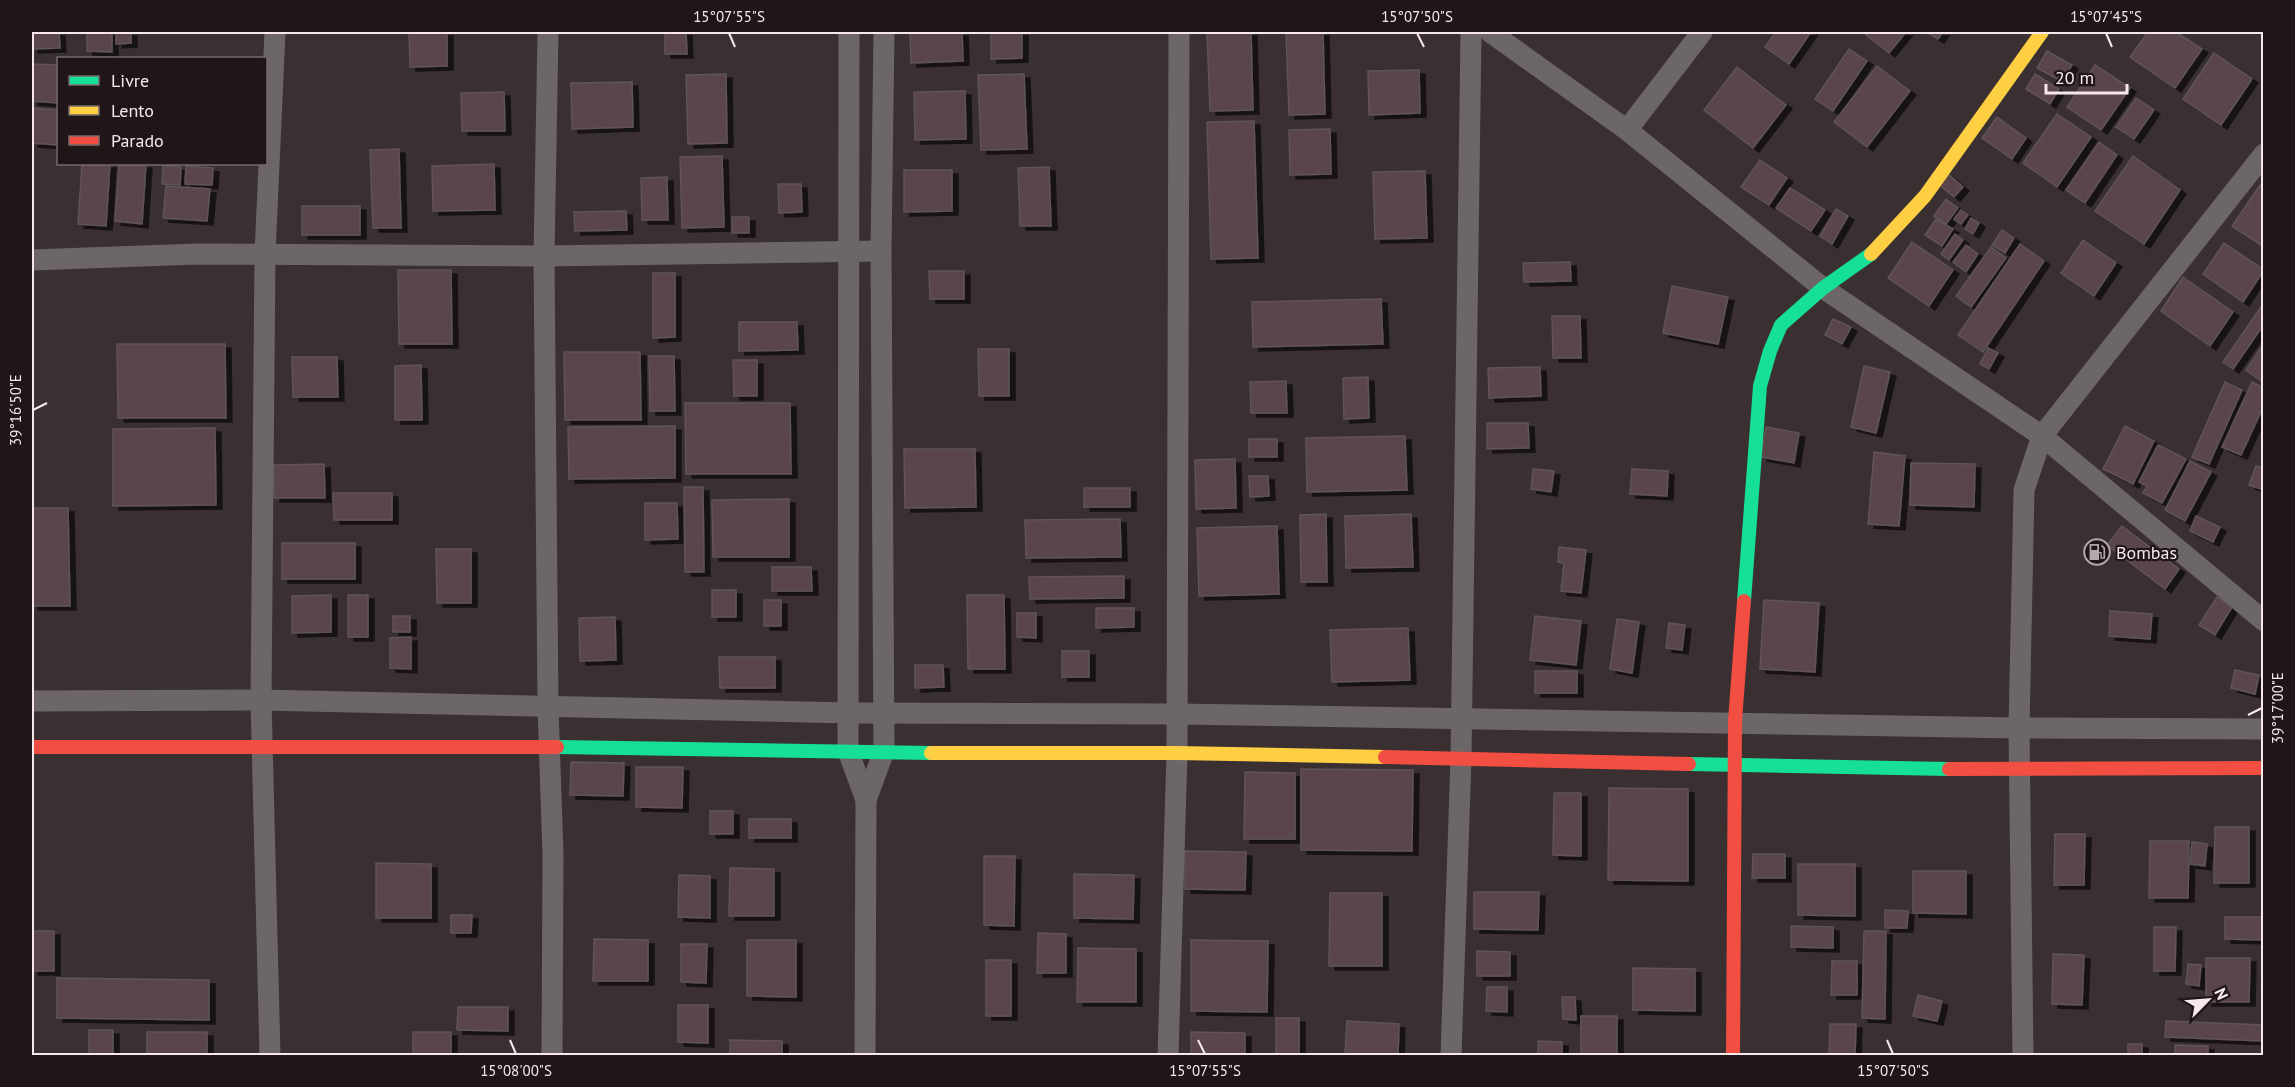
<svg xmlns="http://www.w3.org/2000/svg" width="2295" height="1087" font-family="'PT Sans',sans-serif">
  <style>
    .building { fill: #5a454c; stroke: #5f5456; stroke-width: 1.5; filter: url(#shadow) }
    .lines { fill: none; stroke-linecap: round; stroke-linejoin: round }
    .street { stroke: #6d6668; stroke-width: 21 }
    .fast { stroke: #16e098; stroke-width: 14 }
    .slow { stroke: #ffcf43; stroke-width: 14 }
    .jam { stroke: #f24e42; stroke-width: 14 }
    .ticks { fill: none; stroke: #f7e9eb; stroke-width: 2 }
    .labels { text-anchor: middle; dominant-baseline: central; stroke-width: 4.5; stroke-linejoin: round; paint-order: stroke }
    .poi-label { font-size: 18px; fill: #f7e9eb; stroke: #201618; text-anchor: start }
    .neatline { fill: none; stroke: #f7e9eb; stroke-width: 2 }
    .ticks-label { font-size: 15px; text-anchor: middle; fill: #f7e9eb }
  </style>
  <defs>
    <filter id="shadow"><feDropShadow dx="6" dy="4" stdDeviation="0" flood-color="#0009"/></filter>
  </defs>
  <rect width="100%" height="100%" fill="#3a2f31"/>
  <g class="building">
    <polygon points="32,32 59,32 60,48 32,49"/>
    <polygon points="87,32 112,32 112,52 87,51"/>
    <polygon points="116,32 131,32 131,43 116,44"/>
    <polygon points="409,32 447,32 447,66 410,67"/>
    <polygon points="665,32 686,32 687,54 665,54"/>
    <polygon points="910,32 962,32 963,61 911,63"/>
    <polygon points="991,32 1022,32 1022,58 991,59"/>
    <polygon points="1207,32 1251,32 1253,110 1210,111"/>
    <polygon points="1286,32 1323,32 1325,114 1289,115"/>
    <polygon points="1776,32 1811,32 1789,64 1765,47"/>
    <polygon points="1869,32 1906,32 1889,53 1866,35"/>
    <polygon points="1926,32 1943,32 1938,39"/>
    <polygon points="2148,32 2176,32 2202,49 2175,88 2130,57"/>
    <polygon points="1849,49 1867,61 1833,111 1815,99"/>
    <polygon points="2047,51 2072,65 2062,82 2037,68"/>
    <polygon points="2214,53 2252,79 2221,125 2183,99"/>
    <polygon points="32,64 58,65 58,103 32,101"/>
    <polygon points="2095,65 2130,88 2101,130 2067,107"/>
    <polygon points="1877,66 1910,91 1867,147 1834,122"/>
    <polygon points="1737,67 1786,105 1753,148 1704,110"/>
    <polygon points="1419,70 1420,113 1369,115 1368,71"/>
    <polygon points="726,74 727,143 688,144 686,75"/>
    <polygon points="1024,74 1027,149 981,150 978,75"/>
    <polygon points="2035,74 2059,89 2050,104 2026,89"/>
    <polygon points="632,82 633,127 572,129 571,83"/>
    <polygon points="965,91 966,139 915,140 914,92"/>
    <polygon points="504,92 505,131 462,131 461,93"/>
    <polygon points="2136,98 2154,110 2134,139 2116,127"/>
    <polygon points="32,108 58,110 58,145 32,143"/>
    <polygon points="2057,114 2091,137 2057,187 2023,163"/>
    <polygon points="1997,117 2026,138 2012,159 1982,138"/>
    <polygon points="1254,121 1258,258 1211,259 1207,122"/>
    <polygon points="1330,129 1331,174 1290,175 1289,130"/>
    <polygon points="2099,142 2117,155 2085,203 2066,190"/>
    <polygon points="399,149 401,228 373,228 370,150"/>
    <polygon points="722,156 724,227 682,228 680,157"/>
    <polygon points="2133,156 2180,190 2144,244 2095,211"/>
    <polygon points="1760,160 1787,178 1769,205 1741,187"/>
    <polygon points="82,164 110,164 106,226 78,224"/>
    <polygon points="119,164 146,164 142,224 115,221"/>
    <polygon points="494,164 495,210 433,211 432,166"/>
    <polygon points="163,165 181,167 180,185 162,184"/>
    <polygon points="186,166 213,168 212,185 185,184"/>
    <polygon points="1049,167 1051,226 1020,226 1018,168"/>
    <polygon points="904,170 952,170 952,211 904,212"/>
    <polygon points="1425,171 1427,238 1375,239 1373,172"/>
    <polygon points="1946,172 1963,187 1954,197 1937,183"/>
    <polygon points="667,177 668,220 642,220 641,178"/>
    <polygon points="778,184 801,184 802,212 779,213"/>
    <polygon points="2260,185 2264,188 2264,247 2232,226"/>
    <polygon points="166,186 210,189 207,221 163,218"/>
    <polygon points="1790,188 1825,210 1811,231 1776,208"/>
    <polygon points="1946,199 1958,208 1946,224 1934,216"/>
    <rect x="302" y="206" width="58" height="29"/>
    <polygon points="1836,209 1848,216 1832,244 1820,236"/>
    <polygon points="1961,210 1968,215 1961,224 1954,219"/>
    <polygon points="626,211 627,230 575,231 574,212"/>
    <rect x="732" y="217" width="17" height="16"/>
    <polygon points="1971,218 1979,223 1973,234 1965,229"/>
    <polygon points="1936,219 1953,229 1942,246 1925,235"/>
    <polygon points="2002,230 2014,238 2005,253 1992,245"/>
    <polygon points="1955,234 1963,240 1949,260 1941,254"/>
    <polygon points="2083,240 2116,263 2094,296 2061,273"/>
    <polygon points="1912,242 1953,270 1929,306 1888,278"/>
    <polygon points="2224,243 2264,270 2243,302 2203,274"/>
    <polygon points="2020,244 2044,261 1983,352 1958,335"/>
    <polygon points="1966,245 1978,254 1966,272 1953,262"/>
    <polygon points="1991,247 2006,258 1971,307 1956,296"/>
    <polygon points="1570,262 1571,281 1524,282 1523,263"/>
    <polygon points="398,270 451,270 452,344 399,344"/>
    <polygon points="929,271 964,271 964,299 930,299"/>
    <polygon points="653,273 675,273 675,337 653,338"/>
    <polygon points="2183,277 2233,312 2210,346 2161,311"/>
    <polygon points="1672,286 1728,297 1718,344 1663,333"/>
    <polygon points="1381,299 1383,344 1253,347 1252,302"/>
    <polygon points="2263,304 2264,324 2233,369 2223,362"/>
    <polygon points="1552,316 1580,316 1581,358 1553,358"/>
    <polygon points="1833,319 1851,327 1842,344 1825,335"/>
    <polygon points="739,322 797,322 798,350 739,351"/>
    <polygon points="117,344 225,344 226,418 118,418"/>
    <polygon points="2263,345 2264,345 2264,383 2246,370"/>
    <polygon points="1988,348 1998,353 1989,369 1980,364"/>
    <polygon points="978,349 1009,349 1009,396 979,396"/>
    <polygon points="564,352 640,352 641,420 565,420"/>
    <polygon points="649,356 674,356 675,411 650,411"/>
    <polygon points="292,357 337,357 338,397 293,397"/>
    <polygon points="733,360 757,360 757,396 734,396"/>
    <polygon points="421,365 422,420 395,420 395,366"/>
    <polygon points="1864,366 1890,372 1876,433 1851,427"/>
    <polygon points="1540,367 1541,396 1489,398 1488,368"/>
    <polygon points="1368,377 1369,418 1344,419 1343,378"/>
    <polygon points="1286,381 1287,413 1251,413 1250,382"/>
    <polygon points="2225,382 2242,390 2209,464 2192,457"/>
    <polygon points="2252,382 2264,388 2264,405 2241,455 2222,447"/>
    <polygon points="685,403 790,403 791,474 686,474"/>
    <polygon points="1487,423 1528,423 1529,448 1487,449"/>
    <polygon points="675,426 675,478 569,479 568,427"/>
    <polygon points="2125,426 2154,441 2133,484 2103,469"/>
    <polygon points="1766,427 1799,433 1794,463 1761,457"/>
    <polygon points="215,428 216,505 113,506 113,429"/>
    <polygon points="1405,436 1407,490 1307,492 1306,438"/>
    <rect x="1249" y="439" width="28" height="18"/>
    <polygon points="2158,445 2186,459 2162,503 2143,493 2147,486 2139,482"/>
    <polygon points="904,449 975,449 976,507 905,508"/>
    <polygon points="1874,452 1905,456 1899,526 1868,524"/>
    <polygon points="1235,459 1236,508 1196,509 1195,460"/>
    <polygon points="2190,461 2211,472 2185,521 2165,510"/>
    <polygon points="1911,463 1975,464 1974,507 1910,505"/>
    <polygon points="324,464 325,498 274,498 274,465"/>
    <polygon points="2256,466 2264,468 2264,490 2249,485"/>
    <polygon points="1533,469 1554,471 1551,492 1531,489"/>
    <polygon points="1632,469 1668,471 1667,496 1630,494"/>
    <polygon points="1249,476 1268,476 1269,496 1250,497"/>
    <polygon points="684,487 703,487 704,572 685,572"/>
    <rect x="1084" y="488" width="46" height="19"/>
    <polygon points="333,493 392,493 392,520 334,520"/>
    <polygon points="789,499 789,557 713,557 712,500"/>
    <polygon points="645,503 677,503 678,539 645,540"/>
    <polygon points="32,508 68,508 70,606 32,606"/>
    <polygon points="1326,514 1327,582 1301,582 1300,515"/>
    <polygon points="1411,514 1413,567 1346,568 1345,516"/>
    <polygon points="2196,516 2220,527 2213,542 2190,531"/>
    <polygon points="1120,519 1121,557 1026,558 1025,520"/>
    <polygon points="1277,526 1279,594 1199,596 1197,528"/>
    <polygon points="2122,526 2179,569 2165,589 2107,545"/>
    <rect x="282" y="543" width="73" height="36"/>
    <polygon points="1559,547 1586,550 1581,593 1561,591 1564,563 1558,562"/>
    <polygon points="436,549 471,549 471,603 437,603"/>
    <polygon points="772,567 811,567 812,591 772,591"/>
    <polygon points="1124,576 1124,598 1030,599 1029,577"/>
    <rect x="712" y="590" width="24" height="27"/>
    <polygon points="331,595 331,632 292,633 292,596"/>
    <rect x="348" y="595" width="20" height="42"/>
    <polygon points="967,595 1004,595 1005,669 968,669"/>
    <polygon points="2217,597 2232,607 2215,635 2199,625"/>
    <rect x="764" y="600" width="17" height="26"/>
    <polygon points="1764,600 1819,603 1815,672 1760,669"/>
    <polygon points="1096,608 1134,608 1134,627 1096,628"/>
    <polygon points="2110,611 2152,614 2150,639 2109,636"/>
    <polygon points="1017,613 1036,613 1036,638 1017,637"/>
    <rect x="393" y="616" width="17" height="16"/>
    <polygon points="1535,616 1581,621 1576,665 1530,660"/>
    <polygon points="615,617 616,660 580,661 579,618"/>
    <polygon points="1617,619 1639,622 1632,673 1610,669"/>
    <polygon points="1669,623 1685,625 1682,650 1666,648"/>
    <polygon points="1408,628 1410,680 1332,682 1330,630"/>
    <polygon points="411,637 411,669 390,668 390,638"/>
    <rect x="1062" y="651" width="27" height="26"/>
    <polygon points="719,657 775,657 775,688 720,688"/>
    <polygon points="915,665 943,665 944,687 915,688"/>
    <polygon points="2235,670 2259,675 2255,694 2231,688"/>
    <rect x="1535" y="671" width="42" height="22"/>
    <polygon points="571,762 624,763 623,796 570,795"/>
    <polygon points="636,767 683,767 682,808 636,807"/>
    <polygon points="1301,769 1413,770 1412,851 1301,850"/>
    <polygon points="1245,772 1295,773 1295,839 1244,839"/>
    <polygon points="1609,788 1688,789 1688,881 1608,880"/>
    <polygon points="1554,793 1581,793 1581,856 1553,855"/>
    <rect x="710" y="811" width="23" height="23"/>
    <rect x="749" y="819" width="42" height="19"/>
    <polygon points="2215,827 2249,827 2249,883 2214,883"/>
    <polygon points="2055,834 2085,834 2084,885 2054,885"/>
    <polygon points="2150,841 2189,841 2188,898 2149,898"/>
    <polygon points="2192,842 2207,844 2205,866 2190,864"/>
    <polygon points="1185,851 1246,852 1245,890 1185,889"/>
    <polygon points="1753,854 1785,854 1785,878 1752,878"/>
    <polygon points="984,856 1015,856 1014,926 984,925"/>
    <polygon points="376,863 431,864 431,918 376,918"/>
    <polygon points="1798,864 1855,864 1855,916 1798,915"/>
    <polygon points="730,868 774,869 774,916 729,916"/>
    <polygon points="1913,871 1966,871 1966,914 1913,913"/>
    <polygon points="1074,874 1134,875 1133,919 1074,918"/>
    <polygon points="679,875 710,876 710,918 678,917"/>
    <polygon points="1474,892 1539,892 1538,930 1474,929"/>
    <polygon points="1330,893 1382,893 1382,966 1329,966"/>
    <polygon points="1885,910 1908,911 1907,928 1885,928"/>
    <polygon points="451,915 472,915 471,933 451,933"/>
    <polygon points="2225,917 2264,917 2264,940 2225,939"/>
    <polygon points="1791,926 1833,927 1833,948 1791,947"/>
    <polygon points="2154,927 2176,927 2175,971 2154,971"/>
    <rect x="32" y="931" width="22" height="40"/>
    <polygon points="1864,931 1886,931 1885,1019 1862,1018"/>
    <polygon points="1038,933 1066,934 1066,973 1037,973"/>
    <polygon points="594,939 648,940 648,981 593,981"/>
    <polygon points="747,940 796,940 796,997 747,996"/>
    <polygon points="1191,940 1268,941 1267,1012 1191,1011"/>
    <polygon points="681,944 707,944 706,983 681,982"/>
    <polygon points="1078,948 1136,949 1136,1002 1077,1002"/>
    <polygon points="1477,951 1510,952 1510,976 1477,976"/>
    <polygon points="2053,954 2084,955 2082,1005 2052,1004"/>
    <polygon points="2206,958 2250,958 2249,1002 2206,1002"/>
    <rect x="986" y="960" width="25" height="56"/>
    <polygon points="1832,961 1857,961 1857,995 1831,995"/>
    <polygon points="2188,964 2201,965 2199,986 2186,984"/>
    <polygon points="1633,968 1695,969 1695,1011 1633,1010"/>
    <polygon points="57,978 209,980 209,1020 57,1018"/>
    <polygon points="1487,987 1507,987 1507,1012 1486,1011"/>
    <polygon points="1918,995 1942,1001 1937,1021 1913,1016"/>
    <polygon points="1562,997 1575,997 1576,1020 1563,1019"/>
    <polygon points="678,1005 708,1005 708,1043 678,1042"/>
    <polygon points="458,1007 508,1007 508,1031 457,1030"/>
    <rect x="1581" y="1016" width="36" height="40"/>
    <rect x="1276" y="1018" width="23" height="38"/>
    <polygon points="1347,1021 1399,1024 1398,1056 1345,1054"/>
    <polygon points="2166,1021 2264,1025 2264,1041 2165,1037"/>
    <polygon points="1830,1024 1856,1024 1855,1056 1829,1056"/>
    <rect x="89" y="1030" width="24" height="26"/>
    <rect x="147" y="1032" width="60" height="24"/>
    <rect x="413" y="1032" width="38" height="24"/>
    <polygon points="1191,1032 1245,1033 1245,1056 1191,1056"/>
    <polygon points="730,1040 782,1041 782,1056 730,1056"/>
    <polygon points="1538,1041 1562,1042 1562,1056 1538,1056"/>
    <rect x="2128" y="1044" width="14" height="12"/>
    <polygon points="2175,1045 2208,1046 2208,1056 2175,1056"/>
  </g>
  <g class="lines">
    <g class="street">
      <polyline points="548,32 544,256 548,708 553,854 552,1056"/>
      <polyline points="849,32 848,751 866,800"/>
      <polyline points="1490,32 1627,130 1823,288 2042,436 2264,621"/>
      <polyline points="1627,130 1702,32"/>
      <polyline points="32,260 197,254 544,256 881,251"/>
      <polyline points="32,701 261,700 849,713 1177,714 2019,728 2264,729"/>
      <polyline points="270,1056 261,700 265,254 275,32"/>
      <polyline points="865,1056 866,800 884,751 881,251 884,32"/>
      <polyline points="1168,1056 1177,753 1179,32"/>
      <polyline points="1451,1056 1461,758 1471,32"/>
      <polyline points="2023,1056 2019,728 2024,490 2042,436 2264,154"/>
    </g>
    <g class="fast">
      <polyline points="1744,601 1760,386 1770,351 1781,325 1823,288 1871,254"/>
      <polyline points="557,747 931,753"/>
      <polyline points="1689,764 1949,769"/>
    </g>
    <g class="slow">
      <polyline points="1871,254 1925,196 2042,32"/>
      <polyline points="931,753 1177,753 1385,757"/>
    </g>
    <g class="jam">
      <polyline points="32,747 557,747"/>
      <polyline points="1385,757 1689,764"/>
      <polyline points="1949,769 2264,768"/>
      <polyline points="1733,1056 1735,721 1744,601"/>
    </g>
  </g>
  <path class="ticks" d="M729 33 735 47M1417 33 1424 47M2106 33 2112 47M33 410 47 403M2248 715 2262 708M510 1040 516 1054M1198 1040 1205 1054M1887 1040 1893 1054"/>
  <defs>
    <g id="fuel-ring" transform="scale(1.35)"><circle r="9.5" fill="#201618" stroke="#b5a8aa" stroke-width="1.5"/><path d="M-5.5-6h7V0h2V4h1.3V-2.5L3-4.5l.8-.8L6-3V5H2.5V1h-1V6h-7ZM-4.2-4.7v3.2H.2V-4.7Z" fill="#b5a8aa"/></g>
  </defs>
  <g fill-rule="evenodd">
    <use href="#fuel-ring" x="2097" y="552"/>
  </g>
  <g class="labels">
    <g class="poi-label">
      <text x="2116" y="552">Bombas</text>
    </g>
  </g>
  <rect width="2295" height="1087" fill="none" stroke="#201618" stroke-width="66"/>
  <rect x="57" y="57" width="210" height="108" fill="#201618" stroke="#766a6c" stroke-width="1.5"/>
  <rect x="69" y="76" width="30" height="9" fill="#16e098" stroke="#766a6c" stroke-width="1.5"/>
  <text x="111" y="87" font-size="18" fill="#f7e9eb">Livre</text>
  <rect x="69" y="106" width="30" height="9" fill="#ffcf43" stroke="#766a6c" stroke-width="1.5"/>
  <text x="111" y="117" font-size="18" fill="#f7e9eb">Lento</text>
  <rect x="69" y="136" width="30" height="9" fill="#f24e42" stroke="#766a6c" stroke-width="1.5"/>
  <text x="111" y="147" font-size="18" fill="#f7e9eb">Parado</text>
  <g transform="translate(2208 1000) rotate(65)" stroke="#201618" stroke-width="4.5" paint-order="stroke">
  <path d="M0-4.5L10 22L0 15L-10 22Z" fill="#f7e9eb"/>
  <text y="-9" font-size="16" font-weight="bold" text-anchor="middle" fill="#f7e9eb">N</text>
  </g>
  <path d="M2046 84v9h81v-9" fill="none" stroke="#f7e9eb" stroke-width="3"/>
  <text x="2055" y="84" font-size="18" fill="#f7e9eb" stroke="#201618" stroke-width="4.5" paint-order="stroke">20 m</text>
  <rect x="33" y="33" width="2229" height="1021" class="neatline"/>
  <g class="ticks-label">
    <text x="729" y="22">15°07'55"S</text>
    <text x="1417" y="22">15°07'50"S</text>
    <text x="2106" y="22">15°07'45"S</text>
    <text transform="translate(16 410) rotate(-90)" y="5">39°16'50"E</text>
    <text transform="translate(2278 708) rotate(-90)" y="5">39°17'00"E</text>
    <text x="516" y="1076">15°08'00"S</text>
    <text x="1205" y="1076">15°07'55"S</text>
    <text x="1893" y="1076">15°07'50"S</text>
  </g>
</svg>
